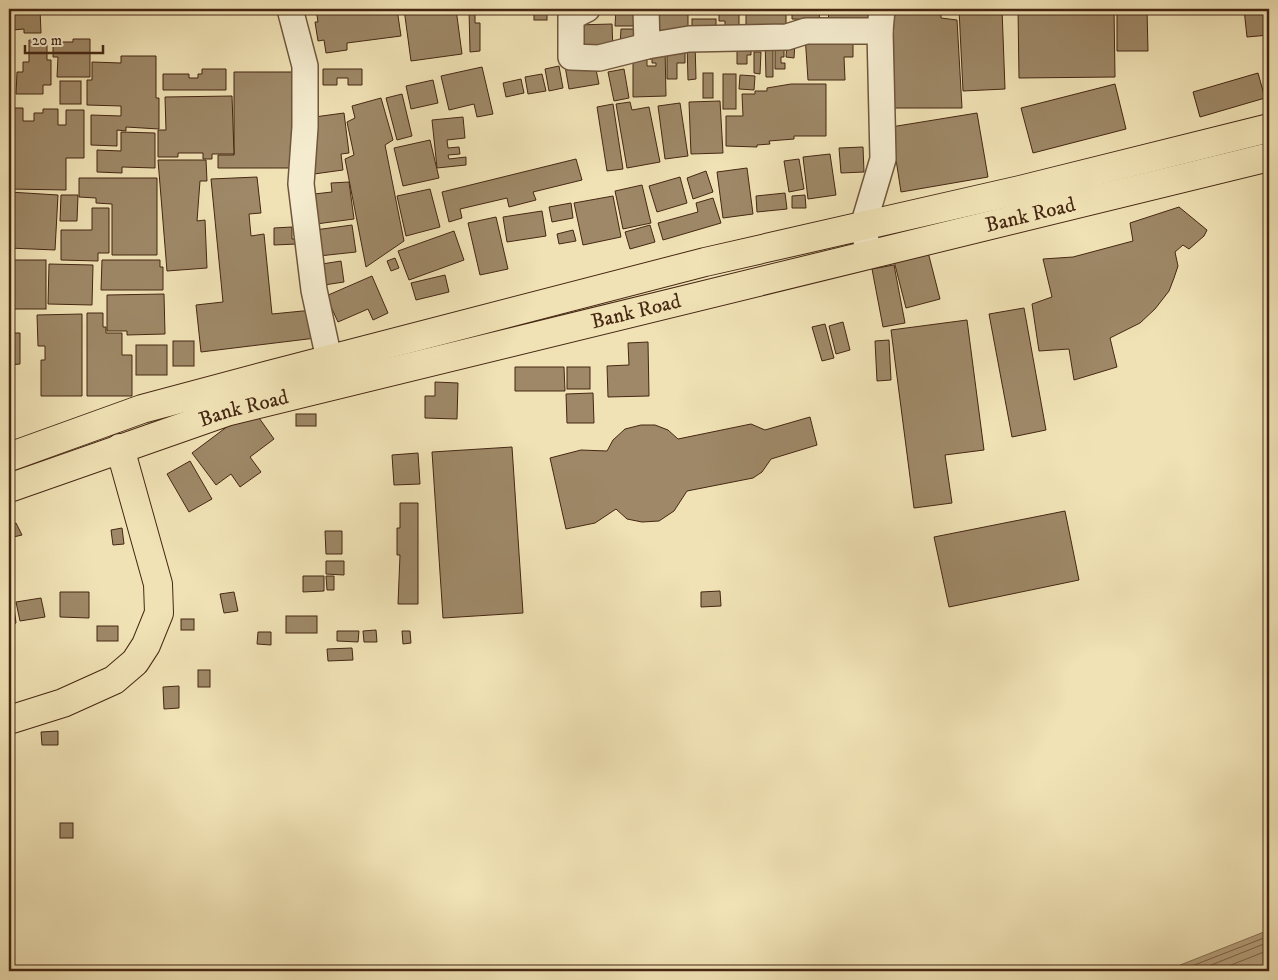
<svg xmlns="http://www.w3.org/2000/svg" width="1278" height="980" font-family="'IM FELL DW Pica',serif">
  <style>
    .water { fill: #b6a27e; stroke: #897153 }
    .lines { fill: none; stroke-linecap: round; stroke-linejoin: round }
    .shore { stroke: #7e6448; stroke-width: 1 }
    .building { fill: #9e8867; stroke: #452713 }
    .minor-casing { stroke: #70563c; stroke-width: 28 }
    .major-casing { stroke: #452713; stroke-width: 30 }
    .minor { stroke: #f5eccf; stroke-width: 25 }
    .major { stroke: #f0e2b5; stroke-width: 28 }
    .labels { text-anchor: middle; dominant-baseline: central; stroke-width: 5; stroke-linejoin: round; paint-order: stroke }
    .street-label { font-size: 21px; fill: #452713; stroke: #f5eccf }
  </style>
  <rect width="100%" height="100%" fill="#f0e2b5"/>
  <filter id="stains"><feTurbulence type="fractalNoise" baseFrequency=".004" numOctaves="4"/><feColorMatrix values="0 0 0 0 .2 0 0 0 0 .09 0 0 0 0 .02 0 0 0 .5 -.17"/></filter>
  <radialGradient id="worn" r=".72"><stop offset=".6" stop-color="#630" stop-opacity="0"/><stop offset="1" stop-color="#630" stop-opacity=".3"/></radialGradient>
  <polygon class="water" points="1269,930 1269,971 1165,971"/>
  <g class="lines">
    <g class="shore">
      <polyline points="1179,971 1269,936"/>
      <polyline points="1196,971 1269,942"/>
      <polyline points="1216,971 1269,950"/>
    </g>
  </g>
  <g class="building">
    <polygon points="9,9 40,9 41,33 24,33 24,29 12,30 12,35 9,35"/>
    <polygon points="316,9 397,9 401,36 347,43 347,50 326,53 324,40 318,41 315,22 318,22"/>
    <polygon points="404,9 456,9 462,54 411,61"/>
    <polygon points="469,9 475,9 475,23 480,23 480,51 470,52"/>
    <rect x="534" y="9" width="13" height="11"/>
    <polygon points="616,9 639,9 639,26 615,26"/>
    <polygon points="649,9 688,10 688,33 652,33"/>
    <polygon points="719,9 739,9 739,26 725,26 725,21 719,21"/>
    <rect x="746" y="9" width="40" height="19"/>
    <polygon points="792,9 820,9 819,20 792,19"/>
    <polygon points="829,9 871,9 871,25 828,24"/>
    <polygon points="886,9 941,9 941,18 957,20 962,108 886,108"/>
    <polygon points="959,9 1002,9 1005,89 963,91"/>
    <polygon points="1018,9 1114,9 1115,77 1019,78"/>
    <polygon points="1117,9 1147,9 1148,51 1117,51"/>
    <polygon points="1151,9 1237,9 1151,12"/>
    <polygon points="1244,9 1269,9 1269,35 1247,37"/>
    <rect x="692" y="19" width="24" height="13"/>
    <polygon points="612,24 613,51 577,52 576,25"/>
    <polygon points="621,29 637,29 637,45 620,45"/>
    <polygon points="853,33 853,57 844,57 845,80 808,80 805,35"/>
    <polygon points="73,39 90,39 90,77 57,77 58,57 53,57 53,45 58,45 58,42 73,42"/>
    <polygon points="737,39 751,39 751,55 747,55 747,64 737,64"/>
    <polygon points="765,39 773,39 773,77 766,77"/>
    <polygon points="775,39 784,39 784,57 781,57 781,63 785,63 785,69 775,69"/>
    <polygon points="29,40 47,41 47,60 51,60 51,85 43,85 43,94 16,94 17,72 23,72 23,62 29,62"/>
    <polygon points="687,42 695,42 696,79 688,80"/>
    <polygon points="787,42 795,42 794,58 786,57"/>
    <polygon points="685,47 685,63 677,63 677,79 667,79 667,48"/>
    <polygon points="652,48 665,48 666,96 633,97 633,51 647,51 647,66 656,66 656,63 652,63"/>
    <polygon points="754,52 761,52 760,74 754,73"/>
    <polygon points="121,56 156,56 156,98 159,98 159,129 126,127 126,131 117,130 117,146 91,145 91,115 121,116 121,106 87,105 87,80 92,80 92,62 121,63"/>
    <polygon points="594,60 599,84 569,89 565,66"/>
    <polygon points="559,66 563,88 549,91 545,69"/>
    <polygon points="482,67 493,114 477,117 474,104 449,110 441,76"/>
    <polygon points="202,69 226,69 226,90 163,90 163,74 189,74 189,78 198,78 198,74 202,74"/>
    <polygon points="323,69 362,69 362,85 348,85 348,78 337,78 337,85 323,85"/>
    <polygon points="624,69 629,98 614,101 608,72"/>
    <polygon points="234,72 298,72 299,168 218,168 218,155 234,155"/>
    <rect x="703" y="73" width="10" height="25"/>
    <polygon points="1258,73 1265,98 1200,117 1193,92"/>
    <polygon points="542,74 546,91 528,94 525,77"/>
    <rect x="723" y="74" width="13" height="35"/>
    <polygon points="740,75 755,76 754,90 739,89"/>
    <polygon points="521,79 524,93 506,97 503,83"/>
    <polygon points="433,80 438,103 411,109 406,86"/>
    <rect x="60" y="81" width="21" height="23"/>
    <polygon points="791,84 826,84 826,136 794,136 794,139 769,141 770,144 757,145 757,147 726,146 726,116 743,116 742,94 755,94 755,91 767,91 767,88"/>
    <polygon points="1115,84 1126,129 1033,153 1021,108"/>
    <polygon points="402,94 412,136 397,140 386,98"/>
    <polygon points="232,96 234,154 212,154 212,159 203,159 203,153 178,153 178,157 158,157 158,130 166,130 165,97"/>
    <polygon points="381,98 393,140 385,145 404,241 366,267 345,159 354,155 347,122 355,118 352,106"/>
    <polygon points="720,101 723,153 691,154 689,102"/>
    <polygon points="630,102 632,110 649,107 660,162 627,168 616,104"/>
    <polygon points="680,103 688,156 665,159 658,106"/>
    <polygon points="613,104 623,169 607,171 597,107"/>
    <polygon points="9,108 23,108 23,121 34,121 34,113 43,113 43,109 58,109 58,125 66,125 66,110 84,110 84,158 66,158 66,190 9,189"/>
    <polygon points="344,113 349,153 341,154 343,170 314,174 307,118"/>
    <polygon points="977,113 988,177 901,192 891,127"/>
    <polygon points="463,117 465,138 447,140 448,148 459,147 460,154 448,155 449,159 466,157 466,165 437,168 432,120"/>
    <polygon points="121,132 155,133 155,168 122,167 122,173 97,172 97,150 121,151"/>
    <polygon points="430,140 439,178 403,186 394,148"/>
    <polygon points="863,147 864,172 841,173 839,148"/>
    <polygon points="830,154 836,195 808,199 803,157"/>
    <polygon points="576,159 582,180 533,192 536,200 509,207 507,198 460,209 462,218 449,222 442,192"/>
    <polygon points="799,159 804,189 789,192 784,161"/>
    <polygon points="158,160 206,160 207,181 200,181 197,221 205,220 207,268 167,271"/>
    <polygon points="747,168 753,214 723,218 717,172"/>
    <polygon points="706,171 713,192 693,199 687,178"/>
    <polygon points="257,177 261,213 249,214 251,236 264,234 272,314 313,310 316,338 201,352 196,305 223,302 211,179"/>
    <polygon points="680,177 687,203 657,212 649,186"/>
    <polygon points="79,178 157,178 157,255 112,255 112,204 96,203 96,198 79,197"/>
    <polygon points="349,182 354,219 316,224 314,194 332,192 331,183"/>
    <polygon points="642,185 651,223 623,229 615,191"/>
    <polygon points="430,189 440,227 406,236 397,196"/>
    <polygon points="9,192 58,195 55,250 9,248"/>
    <polygon points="785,193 787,209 757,212 756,196"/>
    <polygon points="61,195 78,195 77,221 60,221"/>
    <polygon points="805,195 806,208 792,208 792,196"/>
    <polygon points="613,196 621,237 583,245 574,203"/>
    <polygon points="713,198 721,223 663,240 658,223 698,212 696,203"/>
    <polygon points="571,203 573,218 552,222 549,207"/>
    <polygon points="1179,207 1207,230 1204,236 1189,249 1183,245 1175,252 1178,266 1174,278 1169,291 1155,309 1140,323 1110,338 1117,367 1074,380 1069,349 1039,351 1032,304 1052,297 1043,259 1073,257 1133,241 1130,223"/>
    <polygon points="92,208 109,208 109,253 98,253 98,261 61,260 61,230 92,230"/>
    <polygon points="542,211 546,236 507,242 503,217"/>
    <polygon points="496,217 508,269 480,275 468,223"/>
    <polygon points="352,225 356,252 319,256 315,230"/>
    <polygon points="650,225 655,242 630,249 625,232"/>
    <polygon points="292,227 292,239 296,239 297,244 274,245 274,228"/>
    <polygon points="573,230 576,241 559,244 557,234"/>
    <polygon points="454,231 464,260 409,280 398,251"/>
    <polygon points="928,252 940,299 906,308 894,261"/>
    <polygon points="395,258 399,268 391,271 387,261"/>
    <rect x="9" y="260" width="37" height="49"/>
    <polygon points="102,260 160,260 160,267 163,267 163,290 101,290"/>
    <polygon points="341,261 344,282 324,285 322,264"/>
    <polygon points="49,264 93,265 92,305 48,304"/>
    <polygon points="894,265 905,323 883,327 872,269"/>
    <polygon points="445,275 449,292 416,300 411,283"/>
    <polygon points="372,276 388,313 373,320 368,309 338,322 326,296"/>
    <polygon points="164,294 165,334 127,335 127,331 107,331 107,295"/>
    <polygon points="1024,308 1046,430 1012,437 989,314"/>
    <polygon points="87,313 103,313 103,327 106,327 106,333 122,333 122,355 132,355 132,396 87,396"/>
    <polygon points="82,314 82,396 41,396 41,360 45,360 45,346 38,346 37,315"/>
    <polygon points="967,320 984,450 945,455 952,503 914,508 891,330"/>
    <polygon points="843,322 850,350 836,354 829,326"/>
    <polygon points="825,324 834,358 822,361 812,327"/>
    <polygon points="9,333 20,333 20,364 9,365"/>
    <polygon points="889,340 891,380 877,381 875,341"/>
    <rect x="173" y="341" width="21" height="25"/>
    <polygon points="648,342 649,396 608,397 607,366 629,365 628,343"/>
    <rect x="136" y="345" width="31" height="30"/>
    <polygon points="515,367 564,367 565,391 515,391"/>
    <rect x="567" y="367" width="23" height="22"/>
    <polygon points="435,382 458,383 457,419 425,418 425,396 435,396"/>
    <polygon points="593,393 594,423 567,423 566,394"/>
    <polygon points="252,408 274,439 250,457 261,472 240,487 231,474 216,485 192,453"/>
    <rect x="296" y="414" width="20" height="12"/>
    <polygon points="810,417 817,445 771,459 762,472 753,478 687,491 674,511 659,521 642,522 627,519 616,509 595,523 566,529 550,458 581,450 607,451 613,440 625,429 641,425 655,425 668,430 678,439 751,424 765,430"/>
    <polygon points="512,447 523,613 443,618 432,452"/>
    <polygon points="418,453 420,484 394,485 392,455"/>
    <polygon points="190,461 212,499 189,512 167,474"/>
    <polygon points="400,503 418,503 418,604 398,604 400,555 397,555 397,528 400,528"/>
    <polygon points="1065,511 1079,580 949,607 934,537"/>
    <polygon points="16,523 22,535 9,538 11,543 9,545 9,526"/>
    <polygon points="122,528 124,544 113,545 111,530"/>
    <polygon points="325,531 342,531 342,554 326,554"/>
    <polygon points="1267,560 1269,560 1269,609 1268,609"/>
    <polygon points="326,561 344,561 344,575 326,574"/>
    <polygon points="303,576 324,576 324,591 303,592"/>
    <polygon points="326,576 334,576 334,590 327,590"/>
    <polygon points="720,591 721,606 701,607 701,592"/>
    <polygon points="60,592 89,592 89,618 60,617"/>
    <polygon points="234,592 238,611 224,613 220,594"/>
    <polygon points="41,598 45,617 20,621 16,602"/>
    <polygon points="9,607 14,607 16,623 9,625"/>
    <rect x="286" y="616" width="31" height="17"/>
    <rect x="181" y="619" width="13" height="11"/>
    <rect x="97" y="626" width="21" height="15"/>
    <polygon points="376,630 377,642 364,642 363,631"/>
    <polygon points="337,631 359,631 358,642 337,641"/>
    <polygon points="402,631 410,631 411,643 403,644"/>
    <polygon points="258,632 271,632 271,645 257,644"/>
    <polygon points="352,648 353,660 328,661 327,649"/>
    <rect x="198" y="670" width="12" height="17"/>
    <polygon points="179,686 179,708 164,709 163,687"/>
    <polygon points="58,731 58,745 42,745 41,732"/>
    <rect x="60" y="823" width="13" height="15"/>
  </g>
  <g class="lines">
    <g class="minor-casing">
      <g id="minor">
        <polyline points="290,9 305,66 305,127 301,184 314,290 329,359"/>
        <polyline points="587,9 571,17 571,57 599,58 647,46 689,39 787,37 806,31 880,31"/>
        <polyline points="646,9 647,46"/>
        <polyline points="869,255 863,226 883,159 880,31 882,9"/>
      </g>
    </g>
    <g class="major-casing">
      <g id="major">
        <polyline points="9,457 142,409 269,375 705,262 1020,190 1269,128"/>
        <path id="s1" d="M9 488 226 412 1269 157"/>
        <polyline points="9,720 63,703 114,680 135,662 146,645 159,613 158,584 120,448"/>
      </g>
    </g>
    <use href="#minor" class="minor"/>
    <use href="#major" class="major"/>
  </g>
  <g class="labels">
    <g class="street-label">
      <text stroke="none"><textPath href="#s1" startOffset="1058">Bank Road</textPath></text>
      <text stroke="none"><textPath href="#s1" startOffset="652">Bank Road</textPath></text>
      <text stroke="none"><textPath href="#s1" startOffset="248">Bank Road</textPath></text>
    </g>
  </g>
  <rect width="1278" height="980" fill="none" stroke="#f0e2b5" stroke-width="30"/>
  <rect x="10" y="10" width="1258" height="960" fill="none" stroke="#452713" stroke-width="2.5"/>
  <rect x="15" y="15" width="1248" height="950" fill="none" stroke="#452713"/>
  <path d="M25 45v8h78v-8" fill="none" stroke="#452713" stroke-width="2.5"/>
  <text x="32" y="45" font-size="15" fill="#452713" stroke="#f5eccf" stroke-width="4" paint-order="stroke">20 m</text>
  <rect width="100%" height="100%" filter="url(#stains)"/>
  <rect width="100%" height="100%" fill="url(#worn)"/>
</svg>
